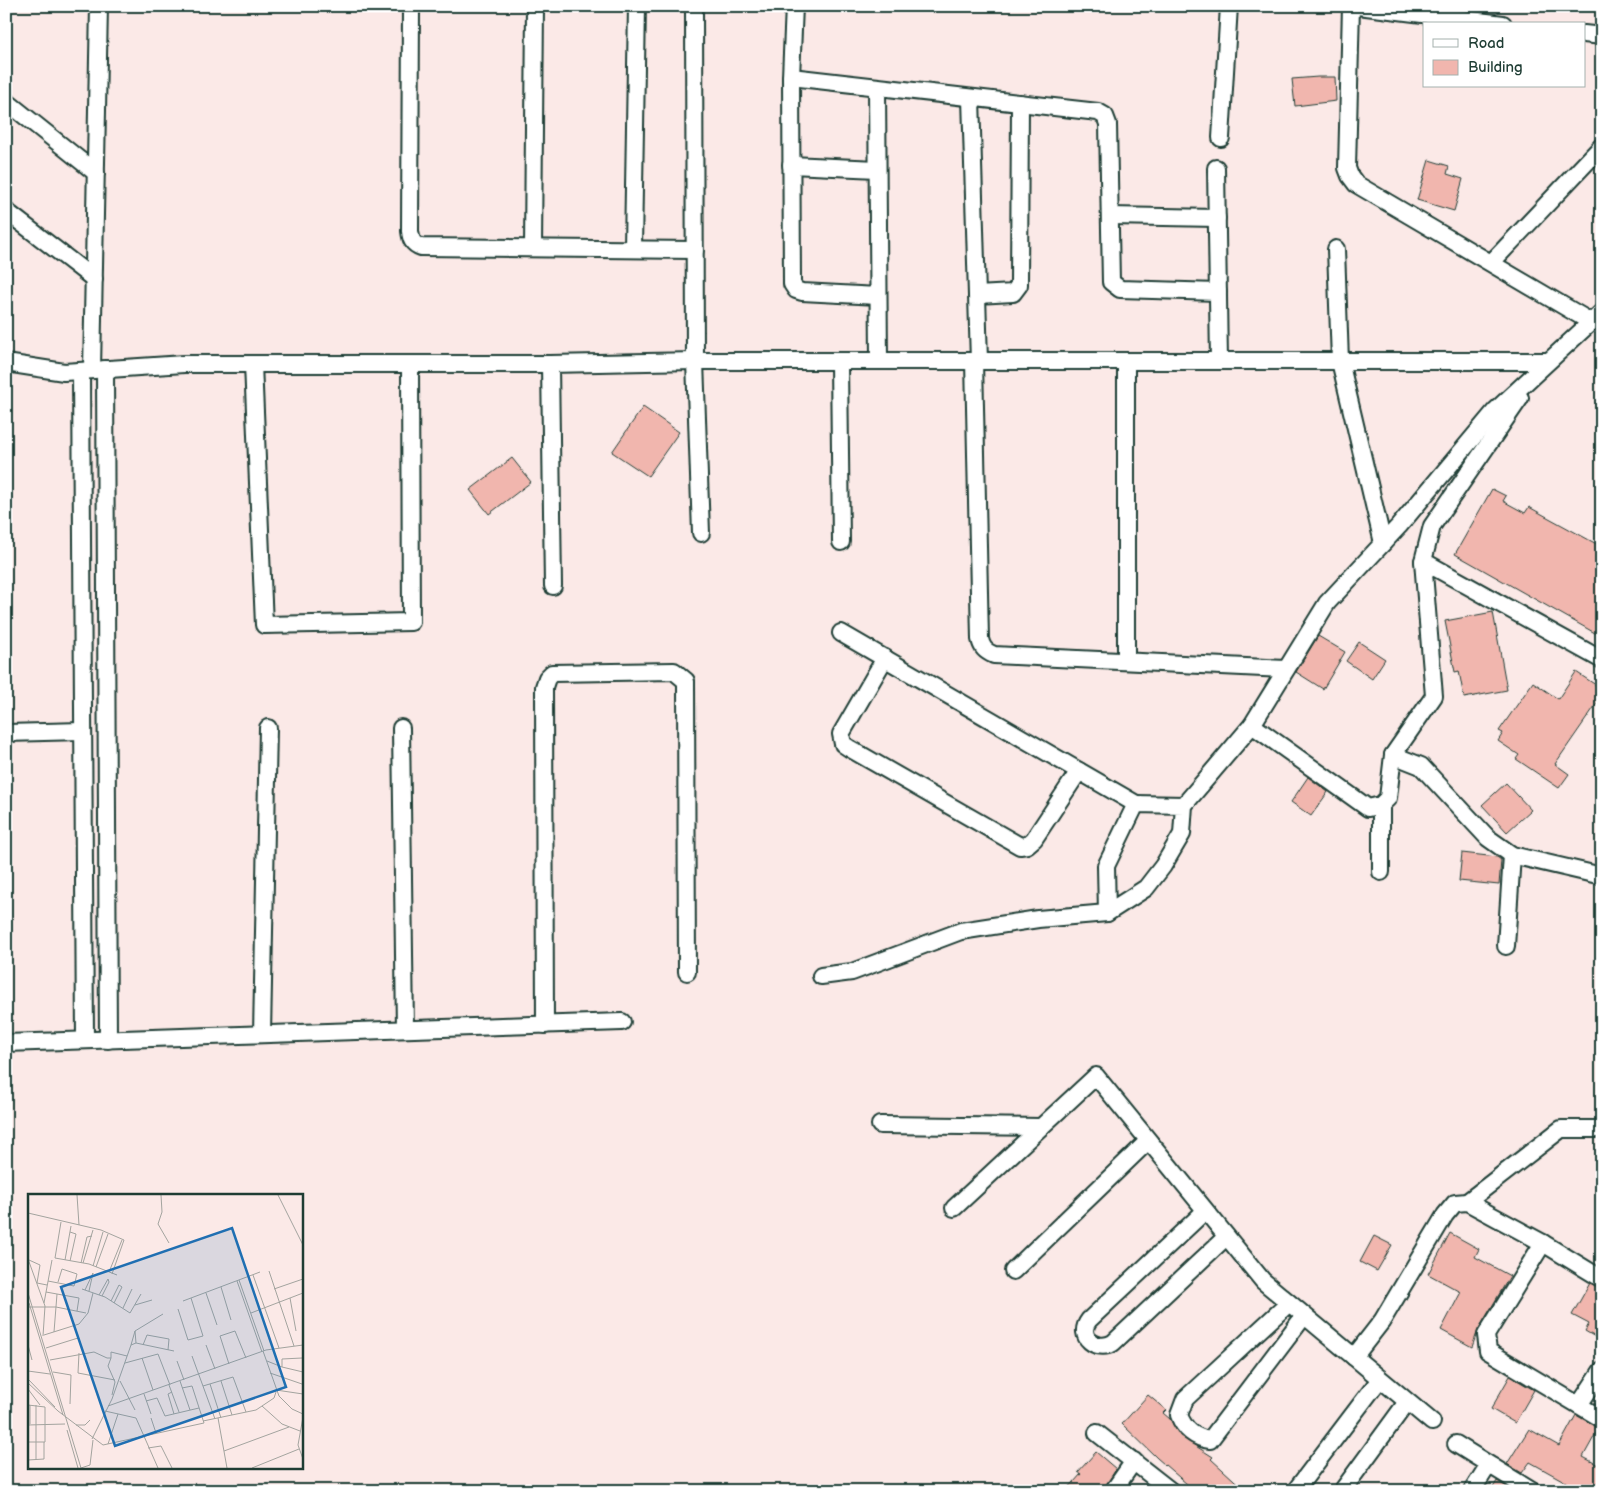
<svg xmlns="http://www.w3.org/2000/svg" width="1608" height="1497" font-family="'Balsamiq Sans',sans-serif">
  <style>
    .building { fill: #f1b6ae; stroke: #1f3d34 }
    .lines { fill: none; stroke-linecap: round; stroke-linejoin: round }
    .street-casing { stroke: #1f3d34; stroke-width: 20 }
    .street { stroke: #fff; stroke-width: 16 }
    .inset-road { fill: none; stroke: #a3a49f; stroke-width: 1 }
    .view { fill: #1f6fb2; fill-opacity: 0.15; stroke: #1f6fb2; stroke-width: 2.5 }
    .inset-edge { fill: none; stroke: #1f3d34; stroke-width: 2.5 }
  </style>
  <rect width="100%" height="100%" fill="#fbe9e7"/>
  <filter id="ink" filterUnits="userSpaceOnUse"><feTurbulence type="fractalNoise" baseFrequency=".02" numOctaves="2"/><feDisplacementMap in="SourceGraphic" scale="10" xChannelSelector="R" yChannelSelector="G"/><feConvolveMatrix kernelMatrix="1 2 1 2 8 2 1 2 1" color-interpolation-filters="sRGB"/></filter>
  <g filter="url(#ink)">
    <g class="building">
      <polygon points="1318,77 1335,77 1336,101 1295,106 1292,79"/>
      <polygon points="1429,160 1449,166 1447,174 1463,179 1454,211 1417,200"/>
      <polygon points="643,407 679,432 648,476 612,452"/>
      <polygon points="512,458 531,482 489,514 470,490"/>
      <polygon points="1492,489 1506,496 1503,501 1525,513 1529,507 1602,547 1602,637 1455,554"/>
      <polygon points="1493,612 1507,690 1464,698 1459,671 1455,672 1445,621"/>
      <polygon points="1318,636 1345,652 1323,689 1296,672"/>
      <polygon points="1359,642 1385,659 1372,679 1346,661"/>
      <polygon points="1576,672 1602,689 1602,696 1555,764 1569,774 1559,788 1516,759 1519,755 1498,741 1503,733 1499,731 1533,682 1558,699"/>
      <polygon points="1308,777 1328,792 1311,816 1291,802"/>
      <polygon points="1506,783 1531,810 1507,832 1482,805"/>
      <polygon points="1462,853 1497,857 1501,860 1499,885 1459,881"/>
      <polygon points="1450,1233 1479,1249 1475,1257 1510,1276 1478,1330 1472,1347 1441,1330 1461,1292 1428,1274"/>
      <polygon points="1374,1236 1392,1245 1377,1271 1360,1262"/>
      <polygon points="1590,1283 1602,1289 1602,1331 1597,1338 1585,1331 1589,1324 1572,1315"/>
      <polygon points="1510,1376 1534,1390 1515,1423 1491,1409"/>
      <polygon points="1148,1395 1166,1410 1163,1413 1170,1419 1180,1436 1213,1457 1211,1459 1246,1491 1195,1491 1157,1458 1122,1424"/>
      <polygon points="1576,1415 1599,1428 1583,1457 1602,1467 1602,1491 1582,1491 1530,1462 1522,1473 1507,1464 1529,1429 1559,1446"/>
      <polygon points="1096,1452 1116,1469 1103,1491 1066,1491 1081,1474 1078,1472"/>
      <polygon points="1497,1481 1512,1490 1512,1491 1491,1491"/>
    </g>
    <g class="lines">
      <g class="street-casing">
        <g id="street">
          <path d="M411 6 410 231C411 239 412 244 421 247L695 250"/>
          <polyline points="694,6 695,361 701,533"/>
          <polyline points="794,6 791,77 792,284 796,290 802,292 878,296"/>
          <polyline points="1351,6 1347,168 1350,176 1356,184 1591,322"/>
          <polyline points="1358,6 1503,24"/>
          <polyline points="1584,34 1602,36"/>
          <polyline points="791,77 1098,112 1105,116 1108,124 1111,282 1120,289 1218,292"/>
          <polyline points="877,87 879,361"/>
          <polyline points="971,98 979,361"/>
          <polyline points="6,101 96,173"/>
          <polyline points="1221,138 1229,6"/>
          <polyline points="791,165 877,169"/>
          <polyline points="1216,168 1219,361"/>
          <polyline points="6,211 94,279"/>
          <polyline points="1110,216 1217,218"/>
          <polyline points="533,248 535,6"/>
          <polyline points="633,248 637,6"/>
          <polyline points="1336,249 1340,361 1383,543"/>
          <polyline points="1492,262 1602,146"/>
          <polyline points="977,295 1013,293 1019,285 1020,103"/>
          <path d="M974 361 980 639C982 648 985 651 994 655L1286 669"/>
          <polyline points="1126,361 1126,661"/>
          <polyline points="839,362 841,542"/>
          <polyline points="6,363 64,372 184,364 550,364 695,361 1548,361"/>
          <polyline points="253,364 264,625 411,622 410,364"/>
          <polyline points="550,364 553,586"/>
          <polyline points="105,369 108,1040"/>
          <polyline points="92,370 99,6"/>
          <polyline points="81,372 85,1040"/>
          <polyline points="1423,561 1602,660"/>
          <polyline points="841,633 1136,804"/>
          <polyline points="885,658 841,734 843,744 849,748 1020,846 1027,845 1034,839 1079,771"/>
          <polyline points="1252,725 1368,808 1381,805 1388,798 1393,755 1421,766 1488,838 1512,855 1602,876"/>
          <polyline points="401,728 405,1029"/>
          <polyline points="6,733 82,731"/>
          <polyline points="1393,755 1434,696 1423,561 1432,526 1520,398"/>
          <polyline points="1184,805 1136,804 1106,866 1107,913 1146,888 1163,866 1182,834 1184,805 1252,725 1327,603 1399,526 1496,410 1602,312"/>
          <polyline points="1381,872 1381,805"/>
          <polyline points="1506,946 1512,855"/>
          <polyline points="821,976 852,972 961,931 1038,919 1107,913"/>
          <polyline points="545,1025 544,687 547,678 552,673 674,671 686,681 687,972"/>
          <polyline points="262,1034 268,728"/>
          <polyline points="6,1043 622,1022"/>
          <polyline points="880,1125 1040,1127"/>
          <polyline points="1467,1202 1561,1129 1602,1129"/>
          <polyline points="954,1208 1096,1076 1263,1281 1432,1422"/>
          <path d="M1205 1211 1089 1320C1076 1337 1097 1352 1113 1343L1226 1237"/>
          <polyline points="1543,1243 1486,1335 1488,1351 1602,1419"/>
          <polyline points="1013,1271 1148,1141"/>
          <path d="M1289 1303 1185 1399 1179 1415C1184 1429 1195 1438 1210 1440L1304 1316"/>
          <polyline points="1354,1357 1382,1321 1445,1215 1455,1203 1467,1202 1543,1243 1602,1279"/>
          <polyline points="1579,1405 1602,1370"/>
          <polyline points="1097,1433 1171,1491"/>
          <polyline points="1456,1444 1493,1467"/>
          <polyline points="1113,1491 1134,1461"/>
          <polyline points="1295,1491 1380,1379"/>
          <polyline points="1342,1491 1407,1402"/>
          <polyline points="1472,1491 1486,1469 1493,1467 1532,1491"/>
        </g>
      </g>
      <use href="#street" class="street"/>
    </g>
  </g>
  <g transform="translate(28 1194)">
    <rect width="275" height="275" fill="#fbe9e7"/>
    <path class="inset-road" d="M49 1 51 31M133 1 134 18 130 30 141 49M250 1 275 51M0 19 73 36 96 46M33 28 27 64 61 70 89 81M0 65 17 112 15 142M1 66 12 71 9 89 19 91M37 66 43 32M42 67 48 40 42 38M53 69 59 43 64 42M55 69 65 36M65 72 75 38M68 73 80 40M241 77 266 152M81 78 94 46M84 80 96 46M225 81 251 154M211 86 236 157M20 87 46 92 49 80 34 75 30 88M209 87 234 158M193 93 203 126M54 95 77 103 102 119 113 100M246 95 275 85M57 96 65 79 61 97M18 98 51 104 49 117M0 99 53 274M178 99 189 131M71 101 80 85 81 88 74 102M262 104 268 137M83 107 91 91 94 93M155 107 232 78M1 109 35 221M16 109 24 66M86 109 94 93M107 111 124 106M0 113H28L58 119M95 114 104 95M150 115 160 146 175 142 163 104M223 119 275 99M107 137 135 120M26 138 29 100M16 141 51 130 60 119 65 99M108 149 146 157M0 151 4 166M115 151 119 141 141 145 140 156M178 151 187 175M18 154 50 144M235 157 251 202 264 215 275 220M51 159 50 179 87 186M164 162 187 225M83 164 80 172 87 188 84 201M114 164 125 196M274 164 254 165V173L275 178M22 166 66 158 79 164H83V158L99 162M149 167 156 186M239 167 254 173M97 169 130 160 142 191M201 170 192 142 207 137 218 164M0 177 22 180M25 178 43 181 42 210M242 179 274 190M0 185 27 213M92 187 107 216M152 187 162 216M193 187 204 221M0 189 30 217 75 251 176 229 164 192 154 194M182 190 193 224M141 191 151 218M175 192 205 183 218 218M0 195 12 211M248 196 275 200M144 198 140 200 146 220M116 200 123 220M118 207 129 204 137 222 171 214M0 211 17 213V248H0M80 212 238 156 275 151M234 212 254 230 272 237M77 217 108 224 130 274M275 223 270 251 275 265M123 224 128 239M190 224 199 274M175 227 228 216 246 204 248 198M2 230V211M0 231 37 230M48 231H57L62 226M39 236 50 274M64 245 84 205 103 151 108 149 107 137 103 151M80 250 90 220M120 254 133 252 144 274M196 257 261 233M0 266 16 265V248M8 266V211M53 274 62 271 65 246M224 274 271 255"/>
    <path class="view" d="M204 34 258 193 87 252 33 93Z"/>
    <rect width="275" height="275" class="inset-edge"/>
  </g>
  <rect width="1608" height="1497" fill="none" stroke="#fff" stroke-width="25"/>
  <rect x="12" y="12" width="1583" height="1472" fill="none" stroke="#1f3d34" stroke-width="2" filter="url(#ink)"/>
  <rect x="1423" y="22" width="162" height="65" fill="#ffffff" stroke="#a5b1ae"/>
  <rect x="1433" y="39" width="25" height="8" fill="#ffffff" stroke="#a5b1ae"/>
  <text x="1468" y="48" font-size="15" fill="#1f3d34">Road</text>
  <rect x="1433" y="60" width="25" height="15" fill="#f1b6ae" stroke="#a5b1ae"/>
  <text x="1468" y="72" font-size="15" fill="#1f3d34">Building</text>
</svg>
